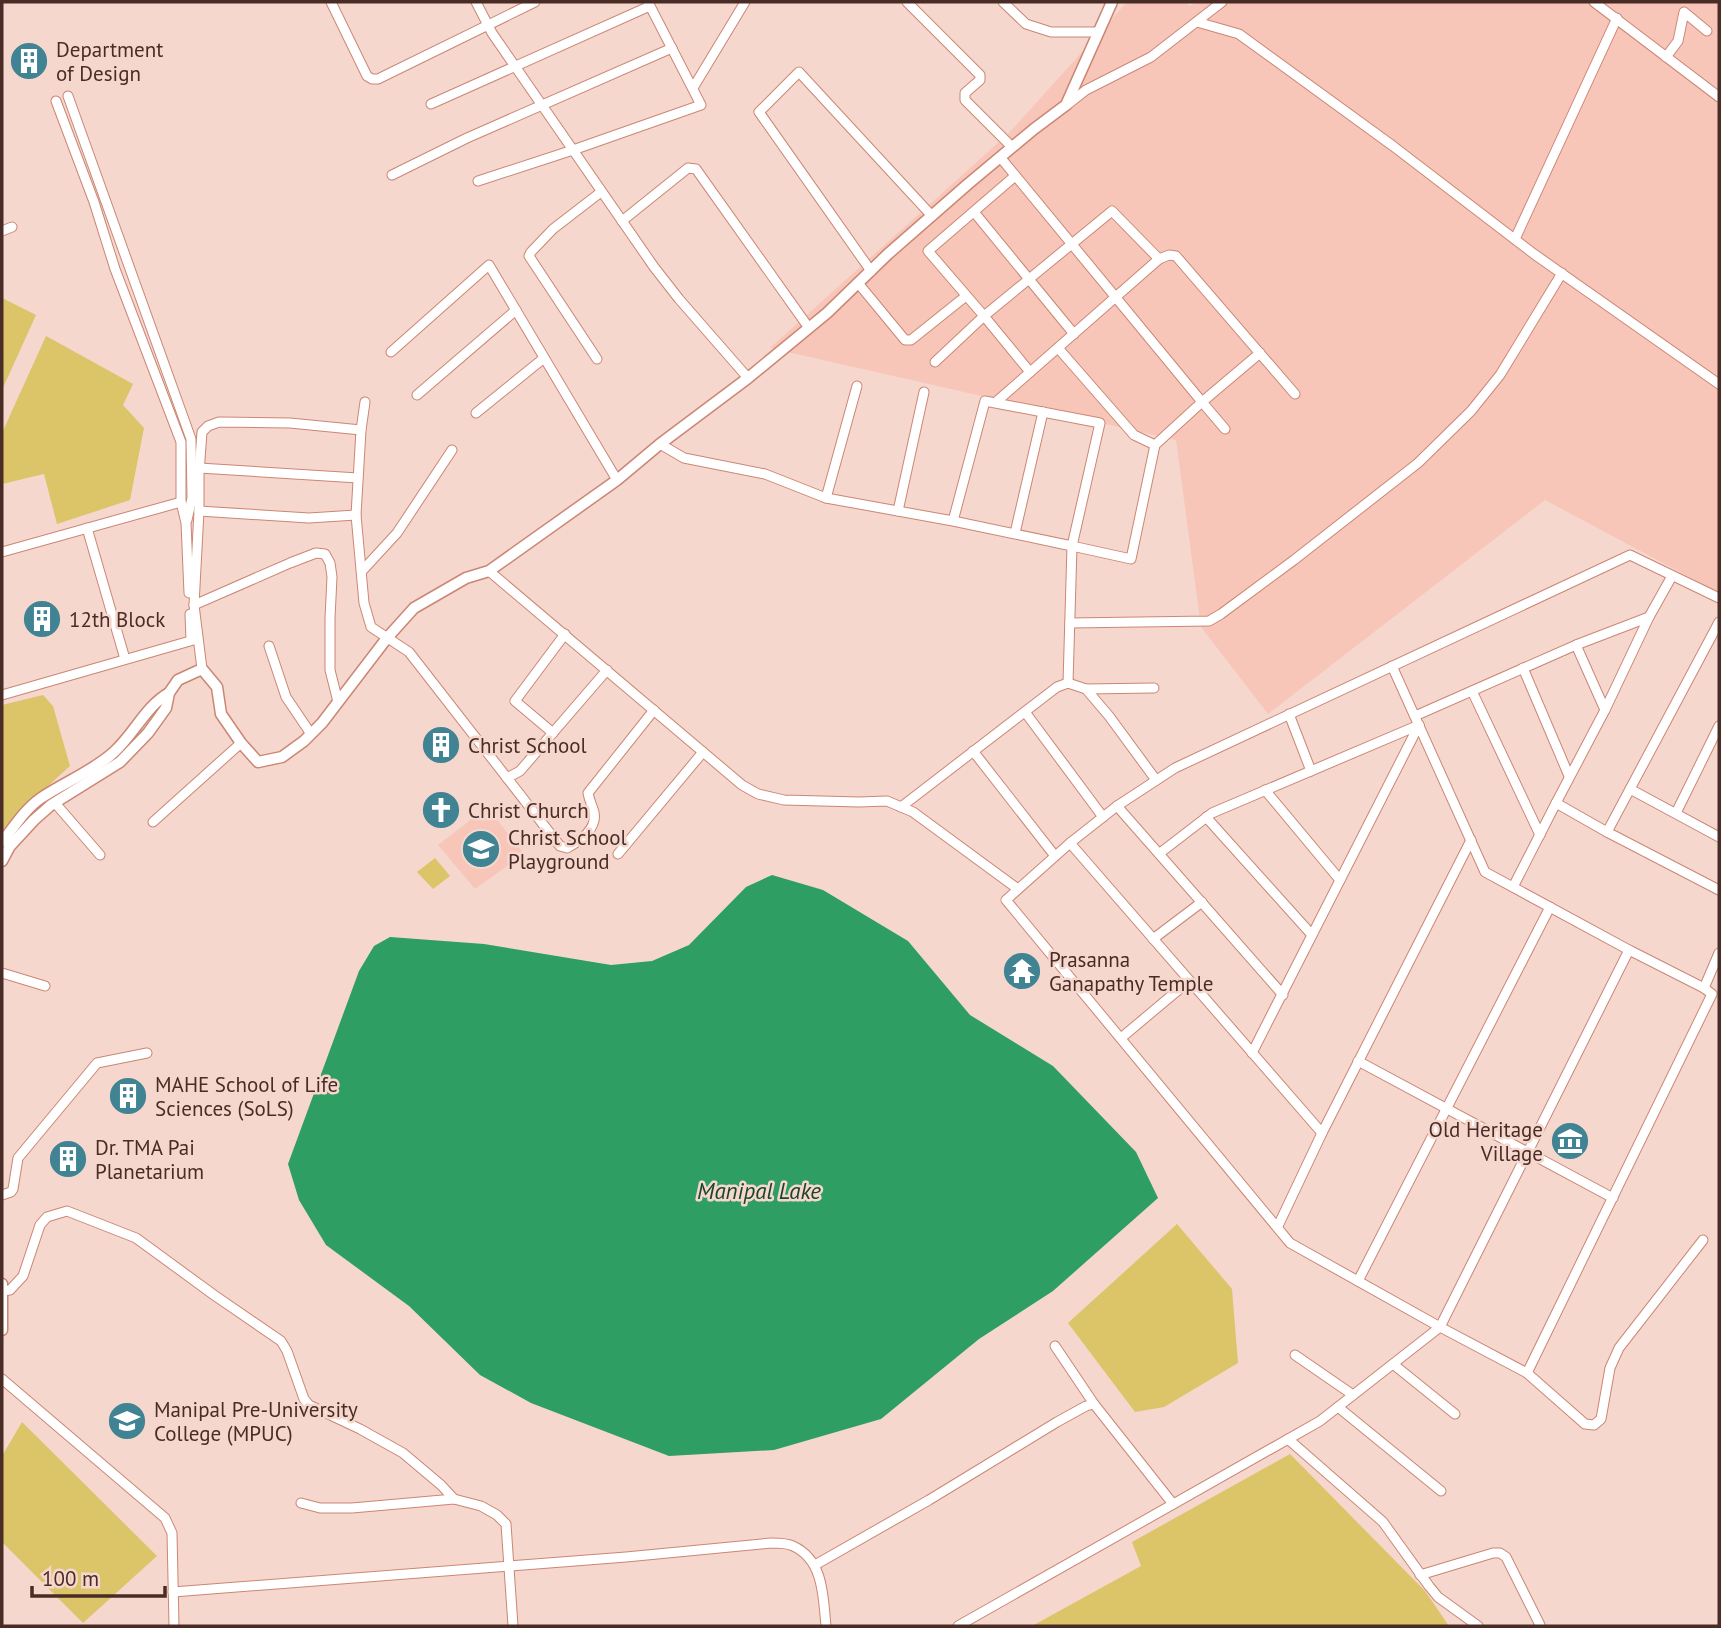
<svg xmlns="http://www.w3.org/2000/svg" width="1721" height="1628" font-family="'PT Sans',sans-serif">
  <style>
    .built { fill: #f8c6b9 }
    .green { fill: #dcc469 }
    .water { fill: #2e9e62 }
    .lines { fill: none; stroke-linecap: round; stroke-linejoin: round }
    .minor-casing { stroke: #cc8674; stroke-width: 11 }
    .major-casing { stroke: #cc8674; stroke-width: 13 }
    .minor { stroke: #fff; stroke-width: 9 }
    .major { stroke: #fff; stroke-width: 10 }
    .labels { text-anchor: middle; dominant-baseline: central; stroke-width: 5; stroke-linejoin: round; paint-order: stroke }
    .poi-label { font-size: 21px; fill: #492c25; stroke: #f5d7ce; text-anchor: start }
    .water-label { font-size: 23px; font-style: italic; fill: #1a452c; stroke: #f5d7ce }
  </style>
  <rect width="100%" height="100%" fill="#f5d7ce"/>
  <g class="built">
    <polygon points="1127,2 1186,2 1190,6 1196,2 1719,2 1719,593 1545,500 1268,714 1201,627 1176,440 770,348 1009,133"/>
    <polygon points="487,807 524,854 475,889 438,845"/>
  </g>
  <g class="green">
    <polygon points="2,298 36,315 2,390"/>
    <polygon points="46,336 133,384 123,405 144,428 130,500 57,524 44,474 2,484 2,433"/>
    <polygon points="43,695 53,706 70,766 16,815 2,832 2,705"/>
    <polygon points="435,858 450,876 433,889 417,872"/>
    <polygon points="1177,1224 1232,1289 1238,1363 1164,1407 1135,1412 1068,1323"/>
    <polygon points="22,1422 157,1556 83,1623 2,1542 2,1456"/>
    <polygon points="1290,1454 1425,1591 1449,1626 1032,1626 1141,1566 1132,1542"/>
  </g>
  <polygon class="water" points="772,875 823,890 908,941 970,1015 1053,1066 1136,1152 1158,1198 1053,1291 979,1339 881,1419 774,1450 669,1456 531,1403 480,1375 409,1306 326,1245 299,1200 288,1164 359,971 374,946 390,937 484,944 611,965 652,961 689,945 746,887"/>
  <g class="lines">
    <g class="minor-casing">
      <g id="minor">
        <polyline points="331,2 367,76 372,79 378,79 535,2"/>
        <polyline points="476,2 492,33 654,267 679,299 748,378"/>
        <polyline points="907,2 980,75 980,80 965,93 965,100 1012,147"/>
        <polyline points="1003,2 1026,24 1051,32 1098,32"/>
        <polyline points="1594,2 1719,97"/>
        <polyline points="1197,22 1239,34 1393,146 1534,254 1719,384"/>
        <polyline points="1666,57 1678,41 1684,12 1707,31"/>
        <polyline points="693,88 745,2"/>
        <polyline points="68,96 191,439 192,498 187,520"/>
        <polyline points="56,101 94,202 115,269 181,442 181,502 186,523 189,593"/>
        <polyline points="431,104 650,6"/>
        <polyline points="1067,105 1086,90 1151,57 1222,2"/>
        <polyline points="1000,157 1202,402 1155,445 1131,559 1072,546 1068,683"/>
        <polyline points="392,175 467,138 672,48"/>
        <polyline points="478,181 573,150 701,105 648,2"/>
        <polyline points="974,212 1074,334"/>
        <polyline points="622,221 688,168 696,169 809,328"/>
        <polyline points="2,231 12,227"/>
        <polyline points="1515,239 1617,18"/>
        <polyline points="1159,259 1169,255 1176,256 1295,394"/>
        <polyline points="871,271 759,112 799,72 932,216"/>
        <polyline points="858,283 905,340 911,340 966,296"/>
        <polyline points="1058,348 1134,435 1155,445"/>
        <polyline points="391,352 489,265 617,480"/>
        <polyline points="597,359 529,256 531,252 553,229 601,192"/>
        <polyline points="935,362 984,316 1030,372"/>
        <polyline points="417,395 516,310"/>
        <polyline points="996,402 1159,259 1112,211 984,316 928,251 1015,176"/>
        <polyline points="476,413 544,358"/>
        <polyline points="1225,429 1202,402 1260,353"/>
        <polyline points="361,430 365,402"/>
        <polyline points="660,444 684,458 765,474 826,498 953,521 985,401 1100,423 1072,546 953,521"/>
        <polyline points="199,468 358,478"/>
        <polyline points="826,498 857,386"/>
        <polyline points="199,511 309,518 356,515"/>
        <polyline points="898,511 924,392"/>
        <polyline points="87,528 125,659"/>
        <polyline points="1015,533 1043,412"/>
        <polyline points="2,552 181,502"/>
        <polyline points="362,571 397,533 452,450"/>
        <polyline points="489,571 742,785 758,794 784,800 859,802 887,801 913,812 1018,889"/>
        <polyline points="194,605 290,563 316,553 325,554 330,563 332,577 330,618 330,670 338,702"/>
        <polyline points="190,614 191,640"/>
        <polyline points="1070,623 1209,621 1221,614 1294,560 1418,463 1471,411 1500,375 1562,273"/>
        <polyline points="1576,645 1605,710"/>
        <polyline points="269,646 286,697 311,734"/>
        <polyline points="1523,668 1569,776"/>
        <path d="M202 669 194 605 199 511V473L202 432 208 426 219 422 290 423 361 430 356 515 364 603 371 627 409 652 560 846 567 848C580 841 600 827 593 809 591 803 589 799 588 793L654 710"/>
        <polyline points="1086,689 1154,688"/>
        <polyline points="1472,691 1540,835"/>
        <polyline points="2,695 197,639"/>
        <polyline points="1025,712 1103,817"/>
        <polyline points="1289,714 1311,771"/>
        <polyline points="1415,716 1576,645 1649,617"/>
        <polyline points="553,733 515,701 565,634"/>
        <polyline points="973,751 1055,856"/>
        <polyline points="507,778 520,771 607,670"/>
        <polyline points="1630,789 1719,622"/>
        <polyline points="1265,790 1340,880"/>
        <polyline points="55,803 100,855"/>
        <polyline points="1556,803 1605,710 1649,617 1672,576"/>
        <polyline points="1117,806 1283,995"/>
        <polyline points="901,807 1057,687 1068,683 1086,689 1109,716 1156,780"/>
        <polyline points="1676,813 1719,726"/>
        <polyline points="1206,817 1312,935"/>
        <polyline points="153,822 241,743"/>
        <polyline points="1607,832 1719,890"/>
        <polyline points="1070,843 1322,1133"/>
        <polyline points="1160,853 1212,813 1419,725"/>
        <polyline points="618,854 703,752"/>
        <polyline points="1513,887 1556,803 1607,832 1630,789 1719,837"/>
        <polyline points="1153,939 1202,902"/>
        <polyline points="1629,950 1704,988 1712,994 1527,1373 1440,1327 1290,1243 1006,900 1070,843 1117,806 1175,768 1630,555 1719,598"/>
        <polyline points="2,973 45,986"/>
        <polyline points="1704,988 1719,953"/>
        <polyline points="1121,1038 1189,981"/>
        <polyline points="1252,1053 1419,725"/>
        <polyline points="1358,1061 1613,1198"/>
        <polyline points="2,1195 11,1192 13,1189 18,1158 97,1063 147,1053"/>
        <polyline points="1278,1226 1322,1133 1471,840"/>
        <polyline points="1358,1281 1550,907"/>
        <polyline points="2,1291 10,1290 23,1276 40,1225 47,1217 67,1211 136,1238 214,1295 281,1341 287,1351 304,1399 309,1405 360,1429 403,1453 441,1485 454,1499 481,1506 497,1515 506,1524 513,1626"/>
        <polyline points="1055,1346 1094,1404"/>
        <polyline points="1295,1355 1353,1395"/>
        <polyline points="1393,1364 1455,1414"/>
        <polyline points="1527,1373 1585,1424 1594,1425 1601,1419 1610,1368 1619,1348 1703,1240"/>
        <polyline points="2,1379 165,1518 172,1533 174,1626"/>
        <polyline points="1338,1407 1441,1491"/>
        <polyline points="1288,1439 1383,1522 1429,1586 1438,1597 1478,1626"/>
        <polyline points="301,1503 320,1508 352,1508 454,1499"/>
        <polyline points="815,1565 929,1500 1057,1422 1086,1406 1094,1404 1173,1504"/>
        <polyline points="1420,1575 1493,1553 1500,1553 1506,1557 1540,1625"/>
        <path d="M173 1592 626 1557 771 1543C778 1543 787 1543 793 1546 824 1560 823 1597 826 1626"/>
        <polyline points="958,1626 1320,1421 1440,1327 1629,950 1485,872 1392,666"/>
      </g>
    </g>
    <g class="major-casing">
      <g id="major">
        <path d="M2 842C14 827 25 809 41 798 63 783 95 770 114 752 134 734 146 706 169 693"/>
        <polyline points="2,861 10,846 34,820 51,805 120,762 148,733 166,708 169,693 178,680 202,669 217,687 221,714 241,743 258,762 282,757 304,741 322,723 387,638 414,608 466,578 489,571 617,480 660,444 748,378 827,313 888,254 968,184 1034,129 1066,105 1112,2"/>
        <polyline points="2,1284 2,1330"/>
      </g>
    </g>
    <use href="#minor" class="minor"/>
    <use href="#major" class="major"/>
  </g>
  <defs>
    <g id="building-disc" transform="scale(2.0125)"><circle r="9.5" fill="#408393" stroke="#f5d7ce"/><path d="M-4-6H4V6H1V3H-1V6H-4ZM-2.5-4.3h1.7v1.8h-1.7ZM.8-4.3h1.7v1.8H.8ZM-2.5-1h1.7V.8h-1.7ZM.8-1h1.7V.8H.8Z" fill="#fff"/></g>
    <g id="church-disc" transform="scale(2.0125)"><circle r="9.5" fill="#408393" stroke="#f5d7ce"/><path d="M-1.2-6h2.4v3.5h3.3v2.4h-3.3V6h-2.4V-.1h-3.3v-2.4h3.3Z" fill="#fff"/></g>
    <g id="school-disc" transform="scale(2.0125)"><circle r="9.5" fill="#408393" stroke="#f5d7ce"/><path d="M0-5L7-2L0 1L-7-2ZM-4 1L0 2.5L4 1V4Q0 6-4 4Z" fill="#fff"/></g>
    <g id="temple-disc" transform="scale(2.0125)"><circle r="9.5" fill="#408393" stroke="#f5d7ce"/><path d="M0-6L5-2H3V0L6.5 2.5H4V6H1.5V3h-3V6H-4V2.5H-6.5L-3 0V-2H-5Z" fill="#fff"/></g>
    <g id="museum-disc" transform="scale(2.0125)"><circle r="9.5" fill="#408393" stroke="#f5d7ce"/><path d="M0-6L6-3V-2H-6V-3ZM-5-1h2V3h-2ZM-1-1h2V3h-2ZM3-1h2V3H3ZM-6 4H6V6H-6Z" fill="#fff"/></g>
  </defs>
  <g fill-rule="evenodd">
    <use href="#building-disc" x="29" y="61"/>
    <use href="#building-disc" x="42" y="619"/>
    <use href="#building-disc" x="441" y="745"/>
    <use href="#church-disc" x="441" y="810"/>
    <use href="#school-disc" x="481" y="849"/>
    <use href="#temple-disc" x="1022" y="971"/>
    <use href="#building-disc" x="128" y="1096"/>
    <use href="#museum-disc" x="1570" y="1141"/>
    <use href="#building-disc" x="68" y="1159"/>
    <use href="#school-disc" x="127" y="1421"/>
  </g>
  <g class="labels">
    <g class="poi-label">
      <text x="56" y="49">Department<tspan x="56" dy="24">of Design</tspan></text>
      <text x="69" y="619">12th Block</text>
      <text x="468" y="745">Christ School</text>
      <text x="468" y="810">Christ Church</text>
      <text x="508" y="837">Christ School<tspan x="508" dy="24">Playground</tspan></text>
      <text x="1049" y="959">Prasanna<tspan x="1049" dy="24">Ganapathy Temple</tspan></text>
      <text x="155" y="1084">MAHE School of Life<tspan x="155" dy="24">Sciences (SoLS)</tspan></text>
      <text x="1543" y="1129" text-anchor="end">Old Heritage<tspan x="1543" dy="24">Village</tspan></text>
      <text x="95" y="1147">Dr. TMA Pai<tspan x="95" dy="24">Planetarium</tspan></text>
      <text x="154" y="1409">Manipal Pre-University<tspan x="154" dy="24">College (MPUC)</tspan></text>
    </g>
    <g class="water-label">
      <text x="759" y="1190">Manipal Lake</text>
    </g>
  </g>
  <rect width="1721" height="1628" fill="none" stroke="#492c25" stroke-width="7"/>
  <path d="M32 1586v10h133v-10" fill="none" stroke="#492c25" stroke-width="3.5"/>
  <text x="42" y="1586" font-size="21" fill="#492c25" stroke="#f5d7ce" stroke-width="5" paint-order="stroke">100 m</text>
</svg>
